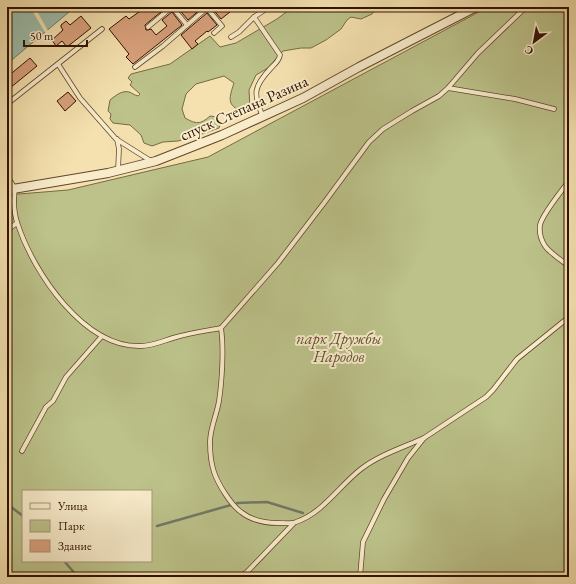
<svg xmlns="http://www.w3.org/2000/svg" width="576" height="584" font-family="'EB Garamond',serif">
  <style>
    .green { fill: #bcc28a; stroke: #766a45; fill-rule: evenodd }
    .water { fill: #9cbeac; stroke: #717967 }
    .pier { fill: #f4e1af }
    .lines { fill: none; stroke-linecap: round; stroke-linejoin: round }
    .stream { stroke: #717967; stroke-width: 2.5 }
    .building { fill: #d9a27d; stroke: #301200 }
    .service-casing { stroke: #61462c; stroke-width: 5.5 }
    .minor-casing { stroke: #61462c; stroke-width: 10 }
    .service { stroke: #f8eccb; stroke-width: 4 }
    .minor { stroke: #f8eccb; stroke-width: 8 }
    .labels { text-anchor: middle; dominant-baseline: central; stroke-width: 4; stroke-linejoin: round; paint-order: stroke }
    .street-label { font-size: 16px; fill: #301200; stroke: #f8eccb }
    .park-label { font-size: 16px; font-style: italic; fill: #615030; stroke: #f8eccb }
  </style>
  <rect width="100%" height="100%" fill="#f4e1af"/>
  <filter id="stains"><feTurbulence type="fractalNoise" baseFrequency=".005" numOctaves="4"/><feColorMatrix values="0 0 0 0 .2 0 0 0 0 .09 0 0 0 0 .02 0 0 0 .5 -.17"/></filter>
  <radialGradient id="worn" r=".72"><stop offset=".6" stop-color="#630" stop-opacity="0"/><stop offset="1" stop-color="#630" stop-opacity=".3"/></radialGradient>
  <g class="green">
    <path d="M293 7H376L375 10 372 14 361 19 351 17 347 20 341 29 326 40 311 48H301L283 51 268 68 256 75 249 90 250 109 246 113C227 106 228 101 234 83L224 76 196 84 186 94 182 109 185 118C196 124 200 125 210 116L217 117 221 121 219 128 196 136 178 141 163 142 152 146 144 143 141 135 130 125 113 123 110 119 111 114 108 111 110 100C115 96 122 90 129 92 132 93 134 95 138 96L140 94 130 85 132 82 128 78 131 74 170 64 210 36 220 47 236 43 277 19Z"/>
    <path d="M488 7H569V577H7V195L68 190 208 157ZM23 491H151V561H23Z"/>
  </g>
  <polygon class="water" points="7,7 75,7 7,64"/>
  <polygon class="pier" points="30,7 35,7 48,31 46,34"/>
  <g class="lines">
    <g class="stream">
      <polyline points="237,503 267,502 303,513"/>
      <polyline points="7,504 23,516"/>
      <polyline points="157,526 231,505"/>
      <polyline points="64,561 78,577"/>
    </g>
  </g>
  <g class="building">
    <polygon points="146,7 167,7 145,25 146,30 148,30 151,29 156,35 167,26 162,20 172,12 182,25 133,64 126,57 129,54 109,29 126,16 129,19"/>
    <polygon points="177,7 203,7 188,20"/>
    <polygon points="211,7 226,7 230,12 221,19"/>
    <polygon points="207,13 217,25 208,32 207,31 195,41 198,44 192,49 181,35"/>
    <polygon points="81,16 91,28 67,47 62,41 56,46 52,40 63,30 61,27 61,25 66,21 70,25"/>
    <polygon points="30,58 37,66 10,88 7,85 7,77"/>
    <polygon points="68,92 76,101 65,111 57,101"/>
  </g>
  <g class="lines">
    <g class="service-casing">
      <g id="service">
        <polyline points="172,7 187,25"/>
        <polyline points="207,8 222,26 214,33"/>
        <polyline points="254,17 269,7"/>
        <polyline points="148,27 172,7"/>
        <path d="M231 37 239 32 254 17 280 55C279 61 275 64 271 68 253 87 253 94 263 117"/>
        <polyline points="58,64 80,98 116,139 151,161"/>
        <polyline points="135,67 163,46 208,7"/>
        <polyline points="448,88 515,99 554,109"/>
        <polyline points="7,104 102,29"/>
        <polyline points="117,139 119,149 118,170"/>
        <path d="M7 175C9 180 13 184 14 188 15 192 14 197 14 201 14 209 15 217 18 225 34 273 84 348 141 346 152 346 163 341 173 338 189 333 205 331 221 328"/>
        <path d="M569 181C562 190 542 215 540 225 539 233 541 240 545 246 551 254 561 260 569 266"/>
        <polyline points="7,230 17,223"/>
        <path d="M424 438C404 447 379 455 361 469 339 486 323 513 296 522 291 524 284 523 278 523 266 523 251 520 241 512 231 505 218 484 214 472 211 463 210 451 210 442 210 428 217 414 219 401 222 381 224 348 221 328L278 263 324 203 369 142 383 129 412 111 439 96 448 88 478 53 526 7"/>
        <polyline points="22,451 46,407 53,401 66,377 102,336"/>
        <polyline points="239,577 247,572 294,523"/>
        <polyline points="360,577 363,542 384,499 408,458 424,438 486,397 493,390 517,359 569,317"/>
      </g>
    </g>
    <g class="minor-casing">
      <polyline id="minor" points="7,190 108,173 156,161 222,135 303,98 359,67 476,7"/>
    </g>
    <use href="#service" class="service"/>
    <use href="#minor" class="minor"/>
  </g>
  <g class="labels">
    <g class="street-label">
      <text transform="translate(244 108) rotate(-24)">спуск Степана Разина</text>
    </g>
    <g class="park-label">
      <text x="339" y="338">парк Дружбы<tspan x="339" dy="18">Народов</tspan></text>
    </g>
  </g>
  <rect width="576" height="584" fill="none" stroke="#f4e1af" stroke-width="24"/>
  <rect x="8" y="8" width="560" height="568" fill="none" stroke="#301200" stroke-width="2"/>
  <rect x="12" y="12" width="552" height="560" fill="none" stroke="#301200"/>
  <rect x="22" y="490" width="130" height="72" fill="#f8eccb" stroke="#a8957a"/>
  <rect x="30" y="503" width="20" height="6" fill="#f8eccb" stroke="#a8957a"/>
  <text x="58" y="510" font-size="12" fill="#301200">Улица</text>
  <rect x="30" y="520" width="20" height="12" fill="#bcc28a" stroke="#a8957a"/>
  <text x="58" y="530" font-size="12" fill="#301200">Парк</text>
  <rect x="30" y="540" width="20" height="12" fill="#d9a27d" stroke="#a8957a"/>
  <text x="58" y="550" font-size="12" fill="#301200">Здание</text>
  <g transform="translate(534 42) rotate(212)" stroke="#f8eccb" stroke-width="3" paint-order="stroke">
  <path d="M0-3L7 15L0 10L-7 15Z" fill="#301200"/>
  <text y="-6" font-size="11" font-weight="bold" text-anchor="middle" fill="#301200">С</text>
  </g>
  <path d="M24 40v6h63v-6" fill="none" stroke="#301200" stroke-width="2"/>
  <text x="30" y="40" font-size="12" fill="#301200" stroke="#f8eccb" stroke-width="3" paint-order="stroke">50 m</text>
  <rect width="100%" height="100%" filter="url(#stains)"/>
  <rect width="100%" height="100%" fill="url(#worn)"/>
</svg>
